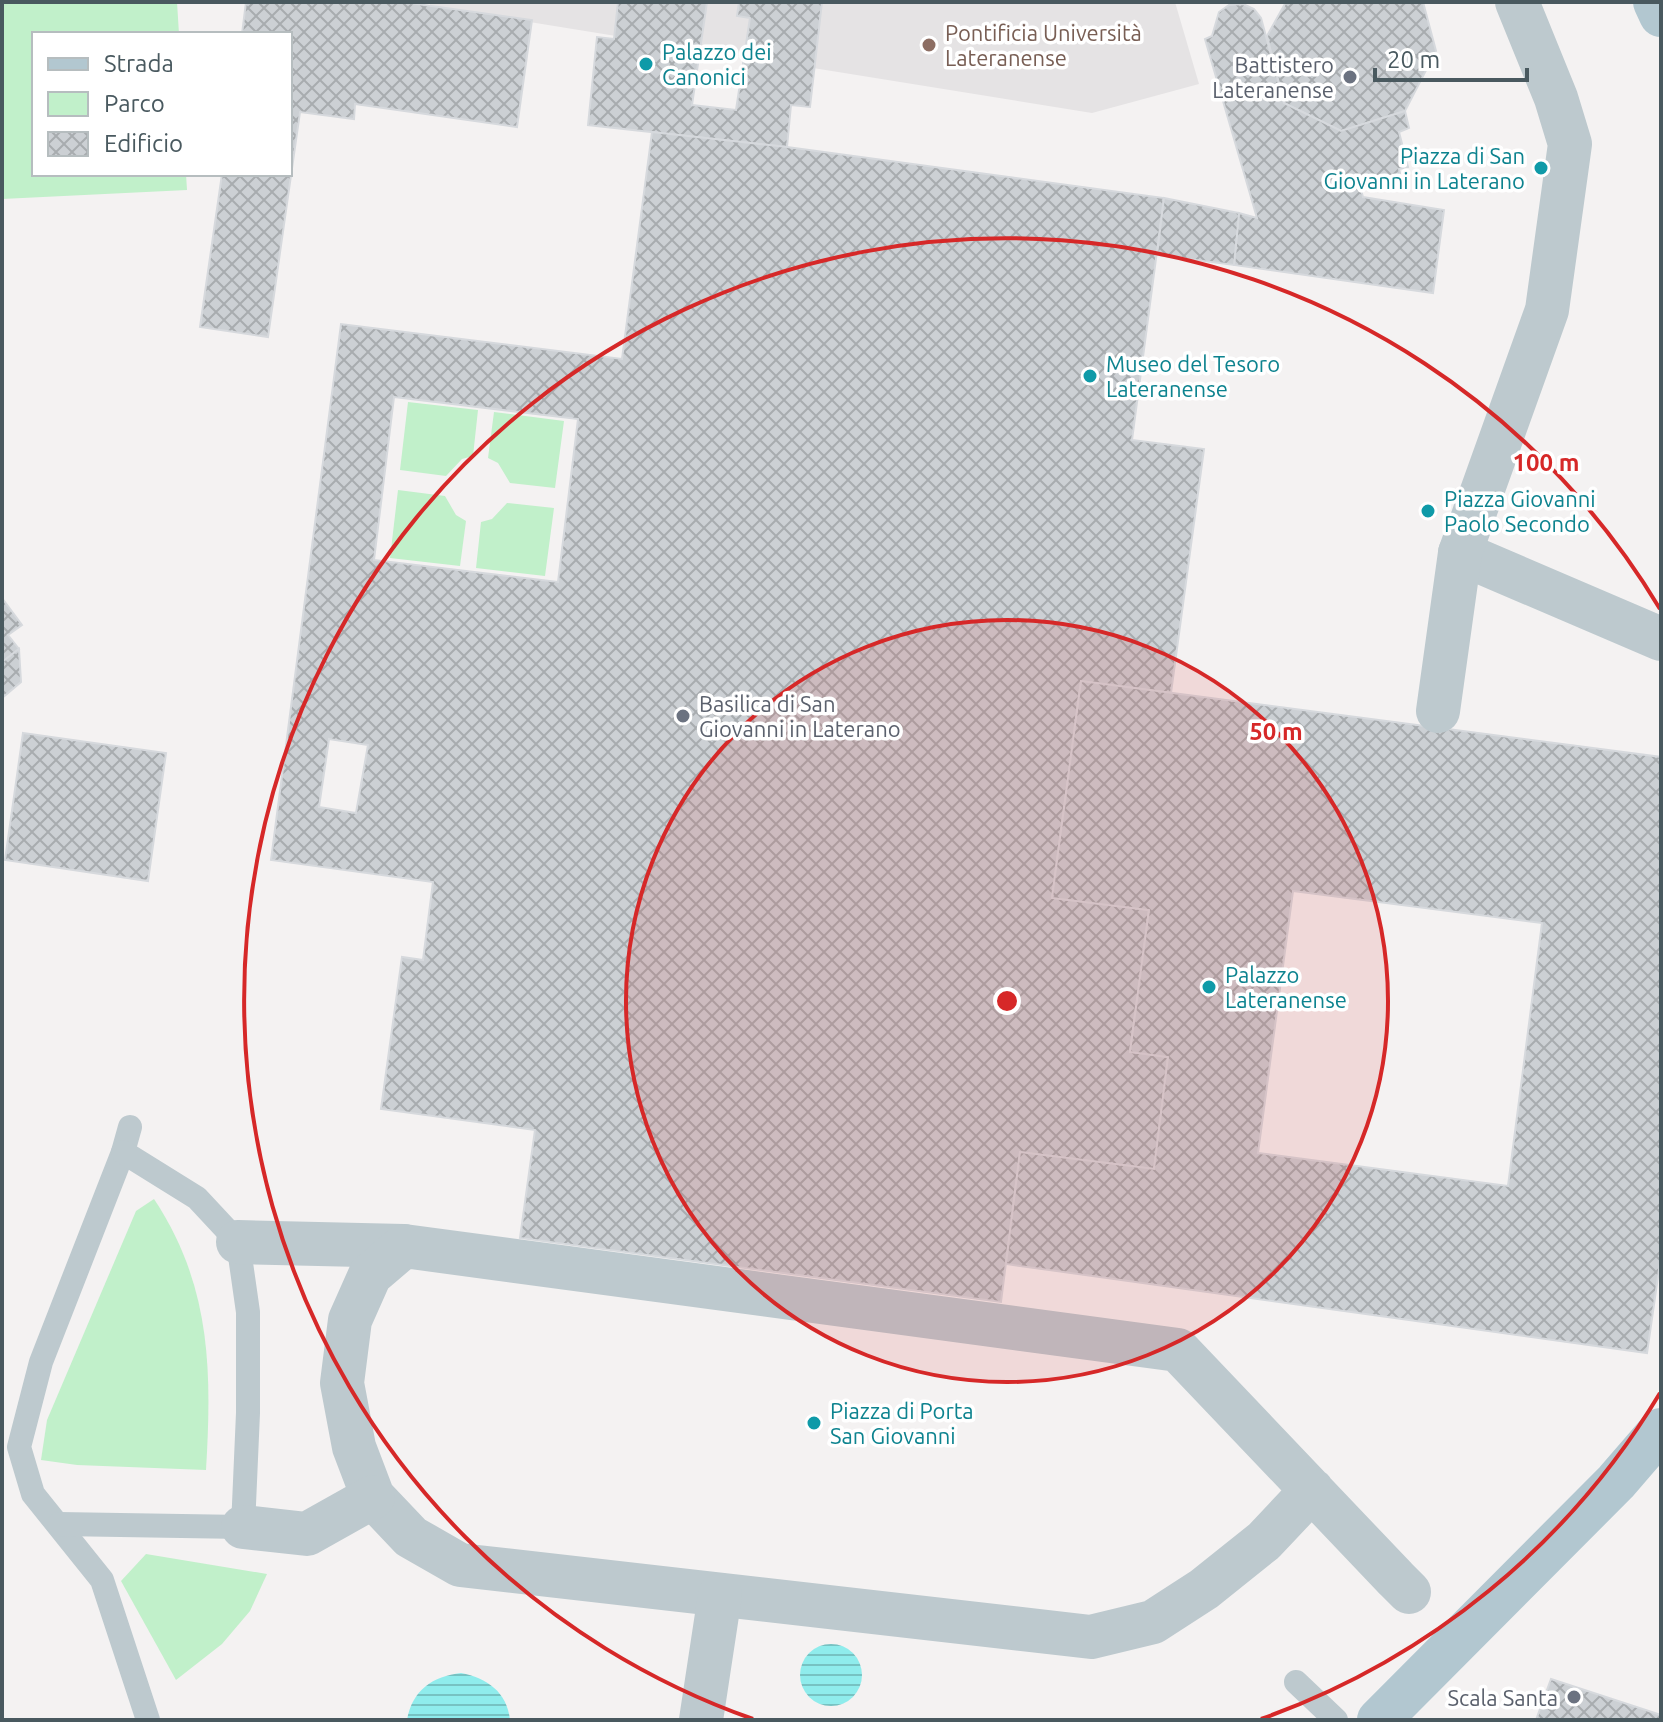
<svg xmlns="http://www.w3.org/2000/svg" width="1663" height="1722" font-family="Ubuntu,sans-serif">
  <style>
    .education { fill: #e5e3e4 }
    .green { fill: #c1f0ca }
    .water { fill: url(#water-rules) }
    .building { fill: url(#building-cross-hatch); stroke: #d6d9dd; stroke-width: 2; fill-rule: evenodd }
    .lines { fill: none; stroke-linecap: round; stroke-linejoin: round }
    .lane { stroke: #bdc9ce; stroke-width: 24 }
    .street { stroke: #bdc9ce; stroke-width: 44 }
    .primary { stroke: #b2c7d0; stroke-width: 44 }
    .ring { fill: none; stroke: #d62828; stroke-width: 4 }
    .education-dot { fill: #8d6e63; stroke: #fff; stroke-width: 3 }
    .culture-dot { fill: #0f9aa8; stroke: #fff; stroke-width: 3 }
    .worship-dot { fill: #6b7280; stroke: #fff; stroke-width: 3 }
    .labels { text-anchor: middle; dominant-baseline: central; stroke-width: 7; stroke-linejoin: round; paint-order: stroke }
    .education-label { font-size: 22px; fill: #785e54; stroke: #fff; text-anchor: start }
    .culture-label { font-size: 22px; fill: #0d838f; stroke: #fff; text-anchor: start }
    .worship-label { font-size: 22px; fill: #5b616d; stroke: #fff; text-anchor: end }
    .centre { fill: #d62828; stroke: #fff; stroke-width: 4 }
    .ring-label { font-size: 24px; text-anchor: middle; font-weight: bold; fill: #d62828; stroke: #fff; stroke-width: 7; stroke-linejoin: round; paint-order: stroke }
  </style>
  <defs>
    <pattern id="water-rules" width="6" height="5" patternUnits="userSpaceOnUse" patternTransform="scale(2)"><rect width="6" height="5" fill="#8fecec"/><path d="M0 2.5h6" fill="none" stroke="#77c2c2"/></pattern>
    <pattern id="building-cross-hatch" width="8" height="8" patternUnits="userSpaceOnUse" patternTransform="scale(2)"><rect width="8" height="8" fill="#ccd0d4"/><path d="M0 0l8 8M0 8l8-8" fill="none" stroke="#a8acaf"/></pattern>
  </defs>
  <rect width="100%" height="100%" fill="#f4f2f2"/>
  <polygon class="education" points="430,2 1175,2 1199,84 1092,113 430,6"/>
  <g class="green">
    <polygon points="2,2 177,2 179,34 34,34 34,174 186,174 187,190 2,199"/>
    <polygon points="408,402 478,410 473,456 462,459 446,476 400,470"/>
    <polygon points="494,412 564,421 555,488 510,483 498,463 488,458"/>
    <polygon points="398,490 445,496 456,515 466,521 460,566 390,558"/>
    <polygon points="507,503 554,508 545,576 476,568 481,522 492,519"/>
    <path d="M154 1199C211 1285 212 1370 206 1470L77 1465 41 1460 47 1420 136 1211Z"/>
    <polygon points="146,1554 267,1574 250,1611 222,1644 176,1680 121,1581"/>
  </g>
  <g class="water">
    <circle cx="831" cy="1675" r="31"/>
    <path d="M461 1673C487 1678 507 1692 510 1720H407C412 1690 433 1676 461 1673Z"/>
  </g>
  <g class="building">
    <polygon points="246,2 403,2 532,20 517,127 355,104 354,119 300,112 268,337 200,327 222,174 290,174 290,34 242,34"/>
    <polygon points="618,2 707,2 692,105 736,110 750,18 737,16 739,2 822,2 810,107 791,105 787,147 588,125 597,37 614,39"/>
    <polygon points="1286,2 1423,2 1436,51 1405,111 1341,131 1284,103 1267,36"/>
    <polygon points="1243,4 1254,9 1261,18 1284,103 1341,131 1405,111 1409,128 1399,132 1408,167 1399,169 1401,177 1361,190 1363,197 1444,210 1433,293 1234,265 1239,213 1257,218 1205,39 1212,36 1219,12 1229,5"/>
    <path d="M652 132 787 147 1164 198 1132 440 1204 449 1171 693 1081 681 1052 898 1149 910 1130 1052 1168 1057 1154 1169 1020 1152 1001 1302 520 1238 535 1130 381 1109 402 957 423 960 433 882 271 860 341 324 622 359ZM394 397 578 419 558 582 374 560ZM329 739 368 745 356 813 319 807Z"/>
    <polygon points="1164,198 1239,213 1234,265 1157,255"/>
    <polygon points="2,598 22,625 8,635 19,649 2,662"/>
    <polygon points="19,649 21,682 2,698 2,662"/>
    <path d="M1081 681 1661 757V1256L1647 1353 1006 1264 1020 1152 1154 1169 1168 1057 1130 1052 1149 910 1052 898ZM1293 891 1542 923 1508 1186 1258 1153Z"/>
    <polygon points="23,733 166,753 148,881 5,860"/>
    <polygon points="1551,1679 1661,1715 1661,1720 1536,1720"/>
  </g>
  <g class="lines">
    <g class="lane">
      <polyline points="130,1127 123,1152 41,1362 19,1447 33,1494 102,1580 148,1720"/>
      <polyline points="59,1524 243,1527 248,1413 248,1312 238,1242 197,1198 123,1152"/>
      <polyline points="1296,1682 1336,1720"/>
    </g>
    <g class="street">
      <polyline points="1460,553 1661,639"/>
      <polyline points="1438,711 1460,553 1547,310 1570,144 1556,98 1517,2"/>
      <polyline points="238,1242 404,1246"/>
      <polyline points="1312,1490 1264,1541 1204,1589 1153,1622 1091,1637 460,1565 411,1537 373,1497 354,1447 342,1383 350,1320 370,1275 404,1246 1178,1350 1396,1579 1409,1592"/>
      <polyline points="243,1527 307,1534 373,1497"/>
      <polyline points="701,1720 720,1595"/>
    </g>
    <g class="primary">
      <polyline points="1655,2 1661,15"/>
      <polyline points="1379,1720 1616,1482 1661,1430"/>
    </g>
  </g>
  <circle cx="1007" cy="1001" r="381" fill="#d62828" fill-opacity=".12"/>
  <g class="ring">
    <circle cx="1007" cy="1001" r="381"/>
    <path d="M1660 1393A762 762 0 0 1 1261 1719M753 1719A762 762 0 1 1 1660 609"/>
  </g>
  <circle class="education-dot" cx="929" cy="45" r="8"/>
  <g class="culture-dot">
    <circle cx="646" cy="64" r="8"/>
    <circle cx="1541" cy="168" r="8"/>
    <circle cx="1090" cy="376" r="8"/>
    <circle cx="1428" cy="511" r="8"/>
    <circle cx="1209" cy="987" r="8"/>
    <circle cx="814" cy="1423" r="8"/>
  </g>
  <g class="worship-dot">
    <circle cx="1350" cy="77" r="8"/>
    <circle cx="683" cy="716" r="8"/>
    <circle cx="1574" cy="1697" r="8"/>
  </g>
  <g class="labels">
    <g class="education-label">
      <text x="945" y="32">Pontificia Università<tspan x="945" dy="25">Lateranense</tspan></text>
    </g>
    <g class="culture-label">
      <text x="662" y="51">Palazzo dei<tspan x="662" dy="25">Canonici</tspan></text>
      <text x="1525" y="155" text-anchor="end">Piazza di San<tspan x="1525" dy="25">Giovanni in Laterano</tspan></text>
      <text x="1106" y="363">Museo del Tesoro<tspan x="1106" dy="25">Lateranense</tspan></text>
      <text x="1444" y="498">Piazza Giovanni<tspan x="1444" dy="25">Paolo Secondo</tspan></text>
      <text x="1225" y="974">Palazzo<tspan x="1225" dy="25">Lateranense</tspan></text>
      <text x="830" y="1410">Piazza di Porta<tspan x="830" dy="25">San Giovanni</tspan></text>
    </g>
    <g class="worship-label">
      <text x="1334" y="64">Battistero<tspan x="1334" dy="25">Lateranense</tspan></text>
      <text x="699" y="703" text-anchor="start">Basilica di San<tspan x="699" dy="25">Giovanni in Laterano</tspan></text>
      <text x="1558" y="1697">Scala Santa</text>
    </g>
  </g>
  <circle cx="1007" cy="1001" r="12" class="centre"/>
  <g class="ring-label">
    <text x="1546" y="471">100 m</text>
    <text x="1276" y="740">50 m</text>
  </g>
  <rect width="1663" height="1722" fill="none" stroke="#49595f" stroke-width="8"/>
  <rect x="32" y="32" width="260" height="144" fill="#ffffff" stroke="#b6bdbf" stroke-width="2"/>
  <rect x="48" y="58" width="40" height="12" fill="#b2c7d0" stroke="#b6bdbf" stroke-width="2"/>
  <text x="104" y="72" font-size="24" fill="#49595f">Strada</text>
  <rect x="48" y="92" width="40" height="24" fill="#c1f0ca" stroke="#b6bdbf" stroke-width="2"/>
  <text x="104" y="112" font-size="24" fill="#49595f">Parco</text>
  <rect x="48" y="132" width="40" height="24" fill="url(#building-cross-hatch)" stroke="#b6bdbf" stroke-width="2"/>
  <text x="104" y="152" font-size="24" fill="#49595f">Edificio</text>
  <path d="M1375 68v12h152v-12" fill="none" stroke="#49595f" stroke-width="4"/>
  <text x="1387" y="68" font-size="24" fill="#49595f" stroke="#ffffff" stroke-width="6" paint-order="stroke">20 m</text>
</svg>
